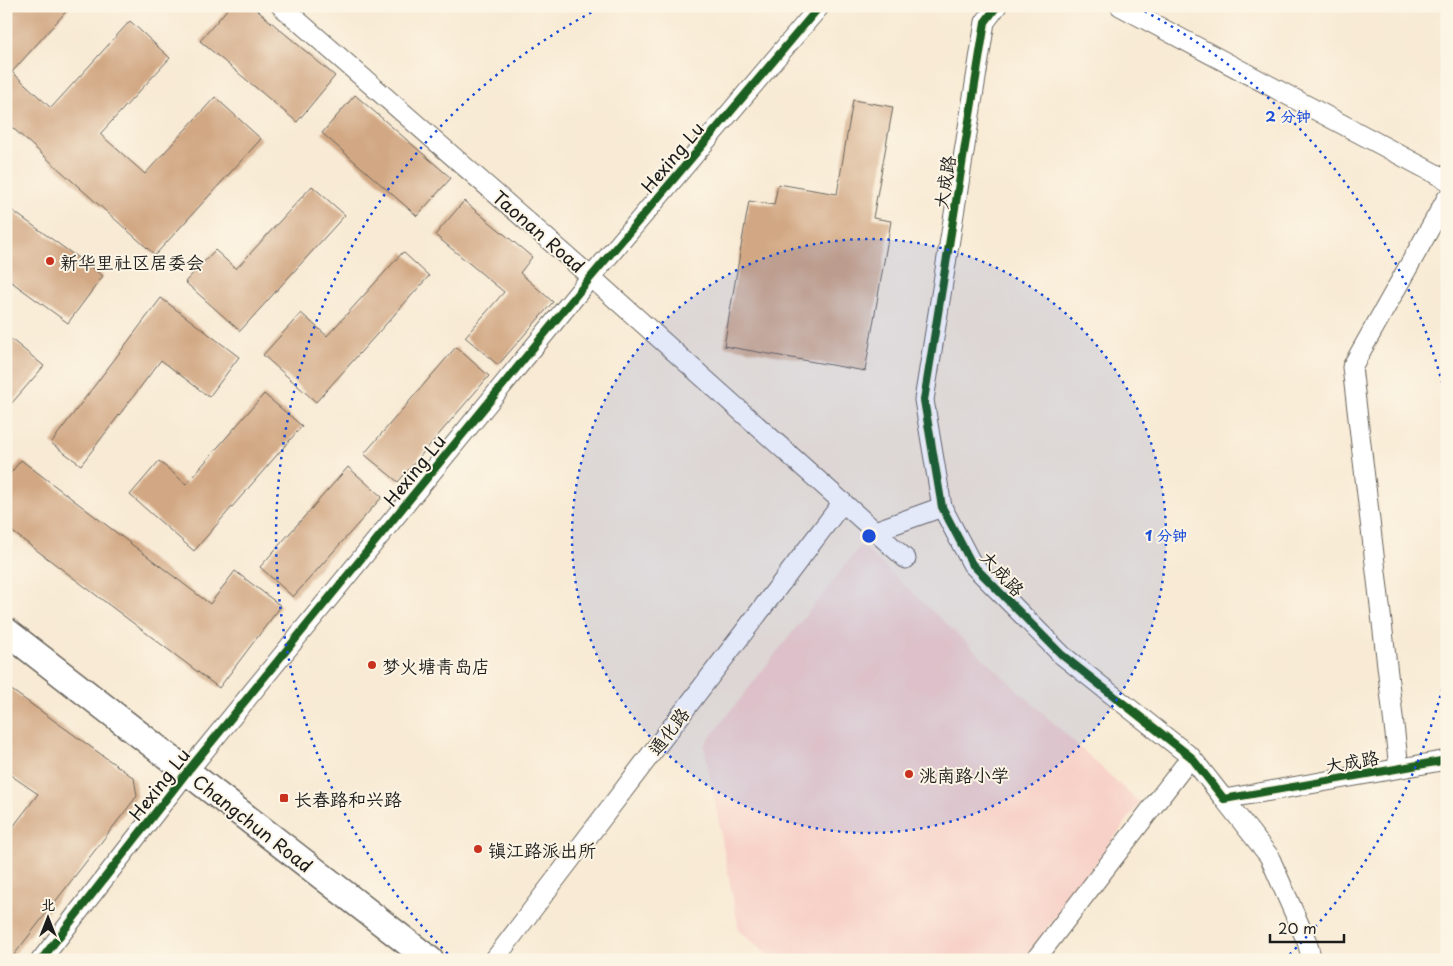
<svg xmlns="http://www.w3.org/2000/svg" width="1453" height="966" font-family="'Playpen Sans','LXGW WenKai TC',sans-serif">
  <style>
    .built { fill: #f7d1c8 }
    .building { fill: #d2a884 }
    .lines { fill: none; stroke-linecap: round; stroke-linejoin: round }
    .minor-casing { stroke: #69645c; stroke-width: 21 }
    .secondary-casing { stroke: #69645c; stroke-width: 29 }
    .minor { stroke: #fff; stroke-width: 19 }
    .secondary { stroke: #fff; stroke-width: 26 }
    .cycleway-casing { stroke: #fcf5e5; stroke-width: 11 }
    .cycleway { stroke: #1b5e20; stroke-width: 8 }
    .ring { fill: none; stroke: #1d4ed8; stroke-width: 2.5; stroke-dasharray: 2.5 5 }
    .poi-dot { fill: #c8321e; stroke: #fcf5e5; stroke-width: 2 }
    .labels { text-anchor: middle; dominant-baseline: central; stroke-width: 4; stroke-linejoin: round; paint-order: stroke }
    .street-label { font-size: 18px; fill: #1c1c1c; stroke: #fcf5e5 }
    .poi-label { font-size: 18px; fill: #1c1c1c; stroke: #fcf5e5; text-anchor: start }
    .centre { fill: #1d4ed8; stroke: #fcf5e5; stroke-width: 2.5 }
    .ring-label { font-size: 15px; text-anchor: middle; font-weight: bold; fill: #1d4ed8; stroke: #fcf5e5; stroke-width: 4; stroke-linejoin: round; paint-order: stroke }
  </style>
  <rect width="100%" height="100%" fill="#fcf5e5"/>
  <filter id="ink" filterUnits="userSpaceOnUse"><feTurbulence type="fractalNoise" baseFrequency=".02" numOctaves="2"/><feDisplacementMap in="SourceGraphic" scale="10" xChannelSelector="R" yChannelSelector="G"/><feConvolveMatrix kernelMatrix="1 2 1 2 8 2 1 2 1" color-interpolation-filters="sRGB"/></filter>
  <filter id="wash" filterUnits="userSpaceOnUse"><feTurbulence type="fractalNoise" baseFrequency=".0096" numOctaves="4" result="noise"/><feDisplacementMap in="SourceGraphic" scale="20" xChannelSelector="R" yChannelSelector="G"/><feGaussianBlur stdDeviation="1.12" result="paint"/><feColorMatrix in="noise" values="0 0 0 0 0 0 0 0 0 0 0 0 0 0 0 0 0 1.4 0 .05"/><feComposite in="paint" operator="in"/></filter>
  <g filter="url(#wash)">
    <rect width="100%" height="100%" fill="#f8ead4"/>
    <polygon class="built" points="861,545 1140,803 1023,960 774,960 739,931 704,745"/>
    <g id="blocks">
      <g class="building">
        <polygon points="9,6 71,6 12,72 51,108 130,21 170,58 100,134 145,174 215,97 261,139 155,255 6,122 6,9"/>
        <polygon points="230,6 252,6 335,76 297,122 200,41"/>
        <polygon points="355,95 451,178 417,216 322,133"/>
        <polygon points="853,100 893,107 873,218 891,221 865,371 724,346 749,201 774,205 778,184 837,194"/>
        <polygon points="312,186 345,215 240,331 185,282 215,250 236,269"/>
        <polygon points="464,201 532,257 520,273 553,302 498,365 465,337 504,292 435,235"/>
        <polygon points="6,206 103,276 68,323 6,278"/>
        <polygon points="403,252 429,276 316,402 263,355 301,313 327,336"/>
        <polygon points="161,298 239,357 209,397 161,360 81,465 51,443"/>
        <polygon points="6,335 44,366 11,404 6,400"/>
        <polygon points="456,347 489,376 398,482 364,454"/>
        <polygon points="264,394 302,426 194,551 130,495 159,461 186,484"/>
        <polygon points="21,460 210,604 235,571 281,606 219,688 6,527 6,479"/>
        <polygon points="348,467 382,497 293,597 260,567"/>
        <polygon points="6,686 134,778 137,796 10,960 6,960 6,836 38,794 6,772"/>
      </g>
    </g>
  </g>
  <g filter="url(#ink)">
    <use href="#blocks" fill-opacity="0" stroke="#69645c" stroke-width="1"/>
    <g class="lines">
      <g class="minor-casing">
        <g id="minor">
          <polyline points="281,6 591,277 906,559"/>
          <polyline points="997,6 985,22 924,400 942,507 972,564 1062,655 1191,757 1224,799 1447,760"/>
          <polyline points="1120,6 1447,180"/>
          <polyline points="875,531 942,507"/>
          <polyline points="1399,768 1352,367 1447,198"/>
          <polyline points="1224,799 1269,856 1307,942 1312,960"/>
          <polyline points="41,960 187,772 591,277 820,6"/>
          <polyline points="494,960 843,502"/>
          <polyline points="1035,960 1191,757"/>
        </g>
      </g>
      <g class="secondary-casing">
        <polyline id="secondary" points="6,631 430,960"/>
      </g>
      <use href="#minor" class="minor"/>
      <use href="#secondary" class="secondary"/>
      <g class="cycleway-casing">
        <g id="cycleway">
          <polyline points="997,6 985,22 924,400 942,507 972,564 1062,655 1191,757 1224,799 1447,760"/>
          <polyline points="41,960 187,772 591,277 820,6"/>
        </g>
      </g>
      <use href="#cycleway" class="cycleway"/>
    </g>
  </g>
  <circle cx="869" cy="536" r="297" fill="#1d4ed8" fill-opacity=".12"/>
  <g class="ring">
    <circle cx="869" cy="536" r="297"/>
    <path d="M1446 674A593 593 0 0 1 1285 959M453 959A593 593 0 0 1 600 8M1138 8A593 593 0 0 1 1446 398"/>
  </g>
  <g class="poi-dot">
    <circle cx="50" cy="261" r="5"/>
    <circle cx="372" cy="665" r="5"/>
    <circle cx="909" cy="774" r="5"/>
    <rect x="279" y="793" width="10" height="10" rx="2.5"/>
    <circle cx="478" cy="849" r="5"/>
  </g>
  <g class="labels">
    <g class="street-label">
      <text transform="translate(672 157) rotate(-50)">Hexing Lu</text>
      <text transform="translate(944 182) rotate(-81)">大成路</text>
      <text transform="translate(539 231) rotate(41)">Taonan Road</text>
      <text transform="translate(414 470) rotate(-51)">Hexing Lu</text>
      <text transform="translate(1003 573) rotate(47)">大成路</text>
      <text transform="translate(668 731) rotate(-53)">通化路</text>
      <text transform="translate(1352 761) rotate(-10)">大成路</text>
      <text transform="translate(159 784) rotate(-52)">Hexing Lu</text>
      <text transform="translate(253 823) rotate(38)">Changchun Road</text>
    </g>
    <g class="poi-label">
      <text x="60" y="261">新华里社区居委会</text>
      <text x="382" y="665">梦火塘青岛店</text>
      <text x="919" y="774">洮南路小学</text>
      <text x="294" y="798">长春路和兴路</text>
      <text x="488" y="849">镇江路派出所</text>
    </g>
  </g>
  <circle cx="869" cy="536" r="8" class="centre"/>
  <g class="ring-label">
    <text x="1288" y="122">2 分钟</text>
    <text x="1166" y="541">1 分钟</text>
  </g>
  <rect width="1453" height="966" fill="none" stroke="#fcf5e5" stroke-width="25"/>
  <g transform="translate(48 918)" stroke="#fcf5e5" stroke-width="4" paint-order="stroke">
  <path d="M0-4L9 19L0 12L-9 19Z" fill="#1c1c1c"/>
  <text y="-8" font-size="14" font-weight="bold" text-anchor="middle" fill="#1c1c1c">北</text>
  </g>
  <path d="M1270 934v8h74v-8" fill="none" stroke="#1c1c1c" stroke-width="2.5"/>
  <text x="1278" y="934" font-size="15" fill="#1c1c1c" stroke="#fcf5e5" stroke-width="4" paint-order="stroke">20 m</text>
</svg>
